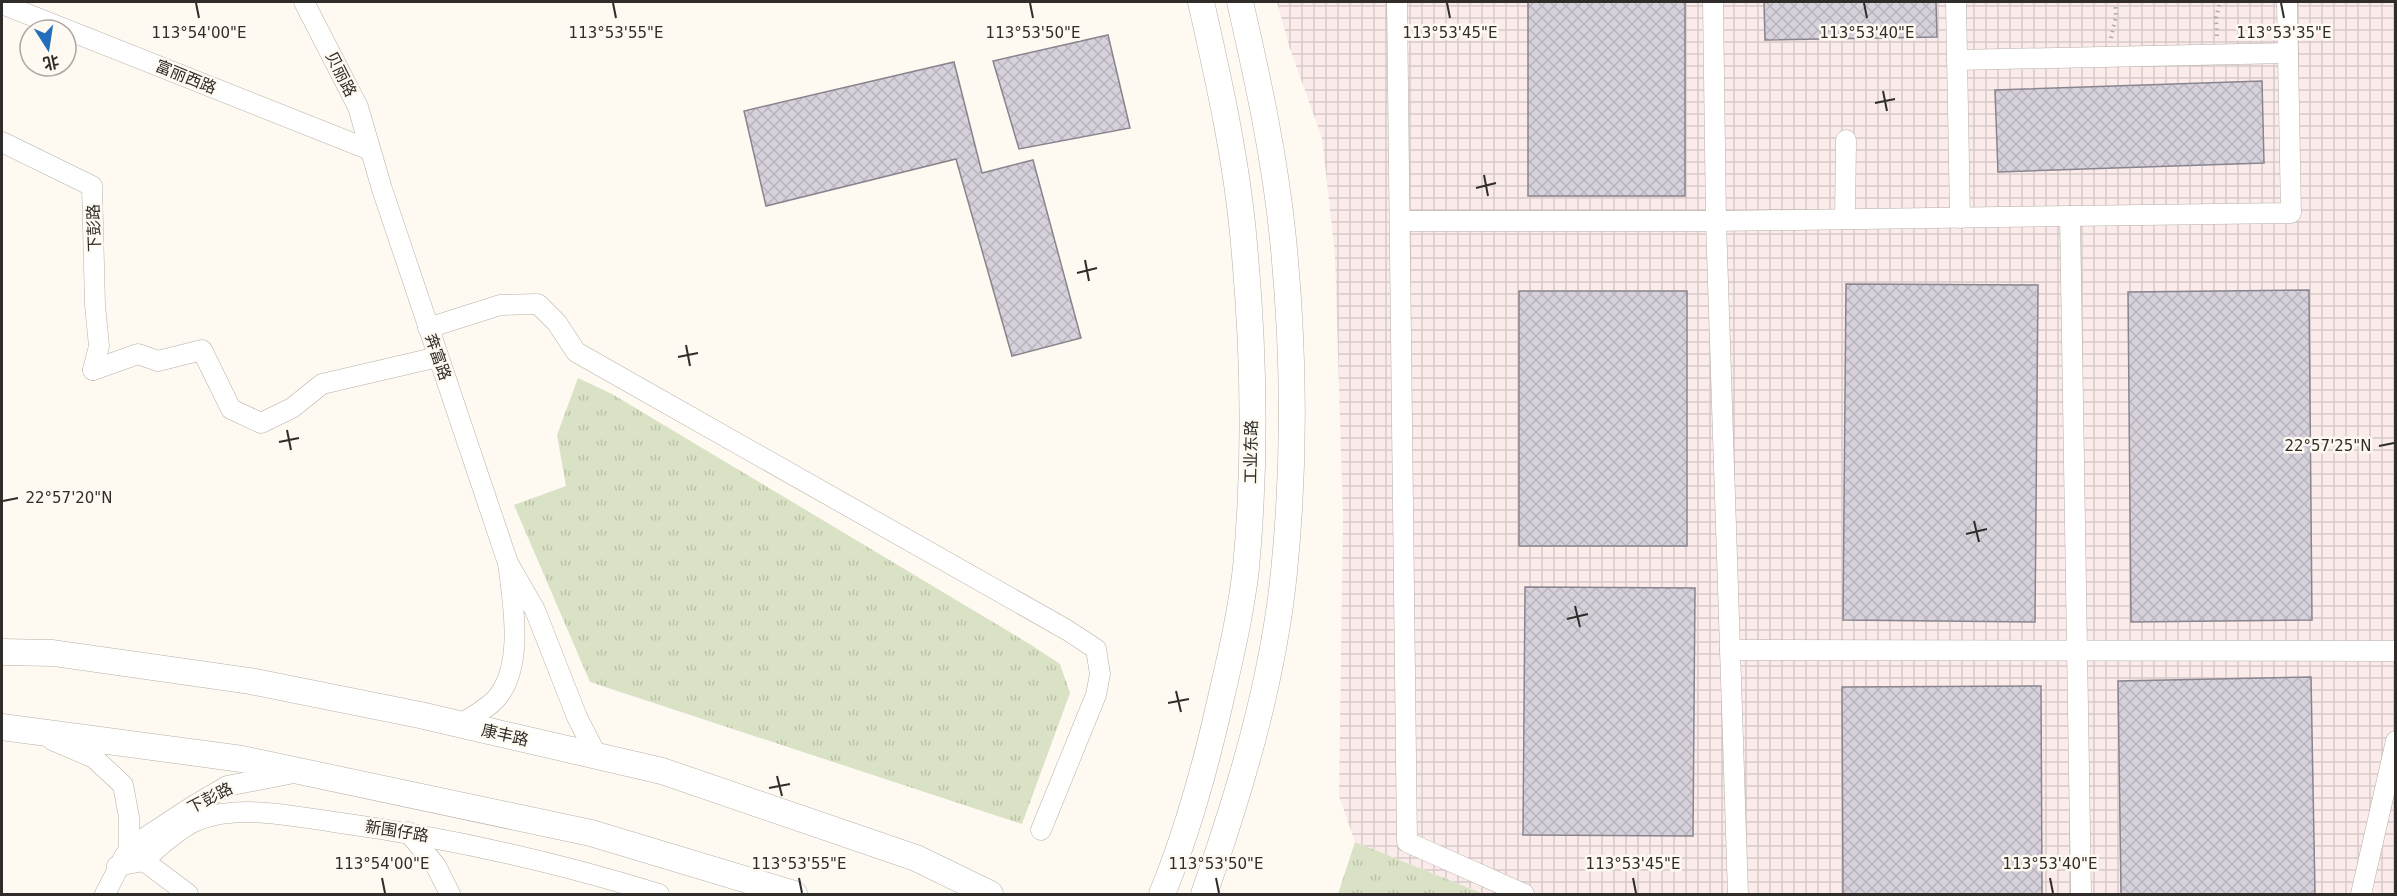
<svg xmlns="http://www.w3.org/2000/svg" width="2397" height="896" font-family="'DejaVu Sans','Noto Sans SC',sans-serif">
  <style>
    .industrial { fill: url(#industrial-grid) }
    .park { fill: url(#park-tufts) }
    .building { fill: url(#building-cross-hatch); stroke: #89848d; stroke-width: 1.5 }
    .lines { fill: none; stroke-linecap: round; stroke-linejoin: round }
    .minor-casing { stroke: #b6b0a7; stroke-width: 21 }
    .major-casing { stroke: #b6b0a7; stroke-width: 27 }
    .path { stroke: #afaba5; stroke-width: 4; stroke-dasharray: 1.5 4.5; stroke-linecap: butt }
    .minor { stroke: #fff; stroke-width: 20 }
    .major { stroke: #fff; stroke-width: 26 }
    .ticks { fill: none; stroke: #2f2c29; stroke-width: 2 }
    .labels { text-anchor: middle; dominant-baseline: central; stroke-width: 5; stroke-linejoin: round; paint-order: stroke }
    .street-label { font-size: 16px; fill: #2f2c29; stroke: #fef9f1 }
    .ticks-label { font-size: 15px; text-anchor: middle; fill: #2f2c29; stroke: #fef9f1; stroke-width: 5; stroke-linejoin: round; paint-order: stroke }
  </style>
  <defs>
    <pattern id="industrial-grid" width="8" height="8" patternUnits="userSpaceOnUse" patternTransform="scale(1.5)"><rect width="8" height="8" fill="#fcebeb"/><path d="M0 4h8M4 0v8" fill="none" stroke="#d8caca"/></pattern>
    <pattern id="park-tufts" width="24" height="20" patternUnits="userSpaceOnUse" patternTransform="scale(1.5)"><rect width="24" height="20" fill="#dae2c5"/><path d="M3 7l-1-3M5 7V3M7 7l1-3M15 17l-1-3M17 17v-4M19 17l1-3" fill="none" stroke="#bbc2a9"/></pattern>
    <pattern id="building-cross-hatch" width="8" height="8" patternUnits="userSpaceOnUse" patternTransform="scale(1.5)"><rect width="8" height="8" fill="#d6d1db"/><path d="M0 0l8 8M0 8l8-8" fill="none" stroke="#b8b4bc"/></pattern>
  </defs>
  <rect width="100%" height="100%" fill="#fef9f1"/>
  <polygon class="industrial" points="1277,2 2395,2 2395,894 1484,894 1355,842 1339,796 1343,518 1335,255 1322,138 1289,46"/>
  <g class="park">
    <polygon points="578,378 612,394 1028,643 1060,664 1070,693 1022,824 590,682 514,505 566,486 557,435"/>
    <polygon points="1355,842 1484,894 1338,894"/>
  </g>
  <g class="building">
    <rect x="1528" y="2" width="157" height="194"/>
    <polygon points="1764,2 1936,2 1937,37 1765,40"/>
    <polygon points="1108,35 1130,128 1019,149 993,61"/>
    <polygon points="954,62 982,173 1033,160 1081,338 1012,356 956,159 766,206 744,111"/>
    <polygon points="2262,81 2264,163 1998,172 1995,90"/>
    <polygon points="1846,284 2038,285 2035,622 1843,620"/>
    <polygon points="2309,290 2312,620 2131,622 2128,292"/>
    <rect x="1519" y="291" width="168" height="255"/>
    <polygon points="1525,587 1695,588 1693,836 1523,835"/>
    <polygon points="2311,677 2315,894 2121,894 2118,681"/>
    <polygon points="2041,686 2042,894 1843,894 1842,687"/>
  </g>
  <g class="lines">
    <g class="minor-casing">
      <g id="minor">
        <polyline points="304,2 358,107 382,189 508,563"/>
        <polyline points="1397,2 1407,842 1524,894"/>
        <polyline points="1713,2 1716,221 2291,213 2287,2"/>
        <polyline points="1956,2 1960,218"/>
        <polyline points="2,4 370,150"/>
        <polyline points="1957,60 2288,53"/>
        <polyline points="2,142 92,186 95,305 99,346 93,370"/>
        <polyline points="2070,216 2081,894"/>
        <polyline points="1845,219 1846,140"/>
        <polyline points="1400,221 1716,221 1738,894"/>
        <polyline points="428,328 500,305 538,304 557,323 576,352 1067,630 1096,649 1100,674 1096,695 1041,830"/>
        <polyline points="93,370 138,354 158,361 202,350 231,409 261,423 292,408 322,384 438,357"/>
        <polyline points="1730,650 2396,651"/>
        <path d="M461 724C472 717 486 709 495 700 525 668 513 603 508 563L535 610 577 717 597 756"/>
        <polyline points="52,740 94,758 123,785 129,817 129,848 193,806 227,786 294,773"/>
        <polyline points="408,832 436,866 450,894"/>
        <path d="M144 861C154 850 184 825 198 820 240 804 291 816 334 822 444 837 553 861 659 894"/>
        <polyline points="117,866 144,861 188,894"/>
        <polyline points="105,894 125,855"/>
        <polyline points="2361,894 2396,741"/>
      </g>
    </g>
    <g class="major-casing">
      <g id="major">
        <polyline points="2,652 53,653 250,681 420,715 662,771 916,858 990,894"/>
        <polyline points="2,727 242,759 591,833 794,894"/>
        <path d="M1162 894C1188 831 1206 765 1221 698 1231 655 1241 612 1246 568 1256 461 1254 351 1244 244 1237 162 1219 81 1201 2"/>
        <path d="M1204 894C1240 791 1273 682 1284 572 1295 463 1294 349 1283 239 1275 159 1258 80 1240 2"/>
      </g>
    </g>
    <g class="path">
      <polyline points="2217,36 2216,18 2220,2"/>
      <polyline points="2111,38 2116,16 2115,2"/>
    </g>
    <use href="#minor" class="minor"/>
    <use href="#major" class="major"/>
  </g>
  <path class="ticks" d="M196 3 199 18M613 3 616 18M1030 3 1033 18M1447 3 1450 18M1864 3 1867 18M2281 3 2284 18M1883 91 1887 111M1875 103 1895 99M1484 175 1488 196M1476 188 1496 183M1085 260 1089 281M1077 273 1097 268M686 345 690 366M678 357 698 353M287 430 291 450M279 442 299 438M2379 446 2394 443M3 501 18 498M1974 521 1979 542M1966 534 1987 529M1575 606 1580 627M1567 619 1588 614M1176 691 1181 712M1168 703 1189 699M777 776 782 796M769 788 790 784M382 878 385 893M799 878 802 893M1216 878 1219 893M1633 878 1636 893M2050 878 2053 893"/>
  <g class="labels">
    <g class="street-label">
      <text transform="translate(341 74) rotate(63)">贝丽路</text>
      <text transform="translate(186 77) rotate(22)">富丽西路</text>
      <text transform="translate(94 228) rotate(-92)">下彭路</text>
      <text transform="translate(438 357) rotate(71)">奔富路</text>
      <text transform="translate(1251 452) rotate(-89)">工业东路</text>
      <text transform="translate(505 735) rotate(13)">康丰路</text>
      <text transform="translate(210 798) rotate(-27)">下彭路</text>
      <text transform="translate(397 831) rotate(9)">新围仔路</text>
    </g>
  </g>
  <g class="ticks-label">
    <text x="199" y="38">113°54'00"E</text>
    <text x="616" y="38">113°53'55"E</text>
    <text x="1033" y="38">113°53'50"E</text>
    <text x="1450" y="38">113°53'45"E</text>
    <text x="1867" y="38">113°53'40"E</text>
    <text x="2284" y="38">113°53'35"E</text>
    <text x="2328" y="451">22°57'25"N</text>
    <text x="69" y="503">22°57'20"N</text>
    <text x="382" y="869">113°54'00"E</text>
    <text x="799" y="869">113°53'55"E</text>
    <text x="1216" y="869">113°53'50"E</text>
    <text x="1633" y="869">113°53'45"E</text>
    <text x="2050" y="869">113°53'40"E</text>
  </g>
  <rect width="2397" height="896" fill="none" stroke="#2f2c29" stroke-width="6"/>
  <g transform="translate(48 48) rotate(168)"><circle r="28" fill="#fef9f1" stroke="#aba7a1" stroke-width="1.5"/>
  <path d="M0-4.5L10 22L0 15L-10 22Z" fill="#226ebd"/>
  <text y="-9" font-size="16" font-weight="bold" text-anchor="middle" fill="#2f2c29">北</text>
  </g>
</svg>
